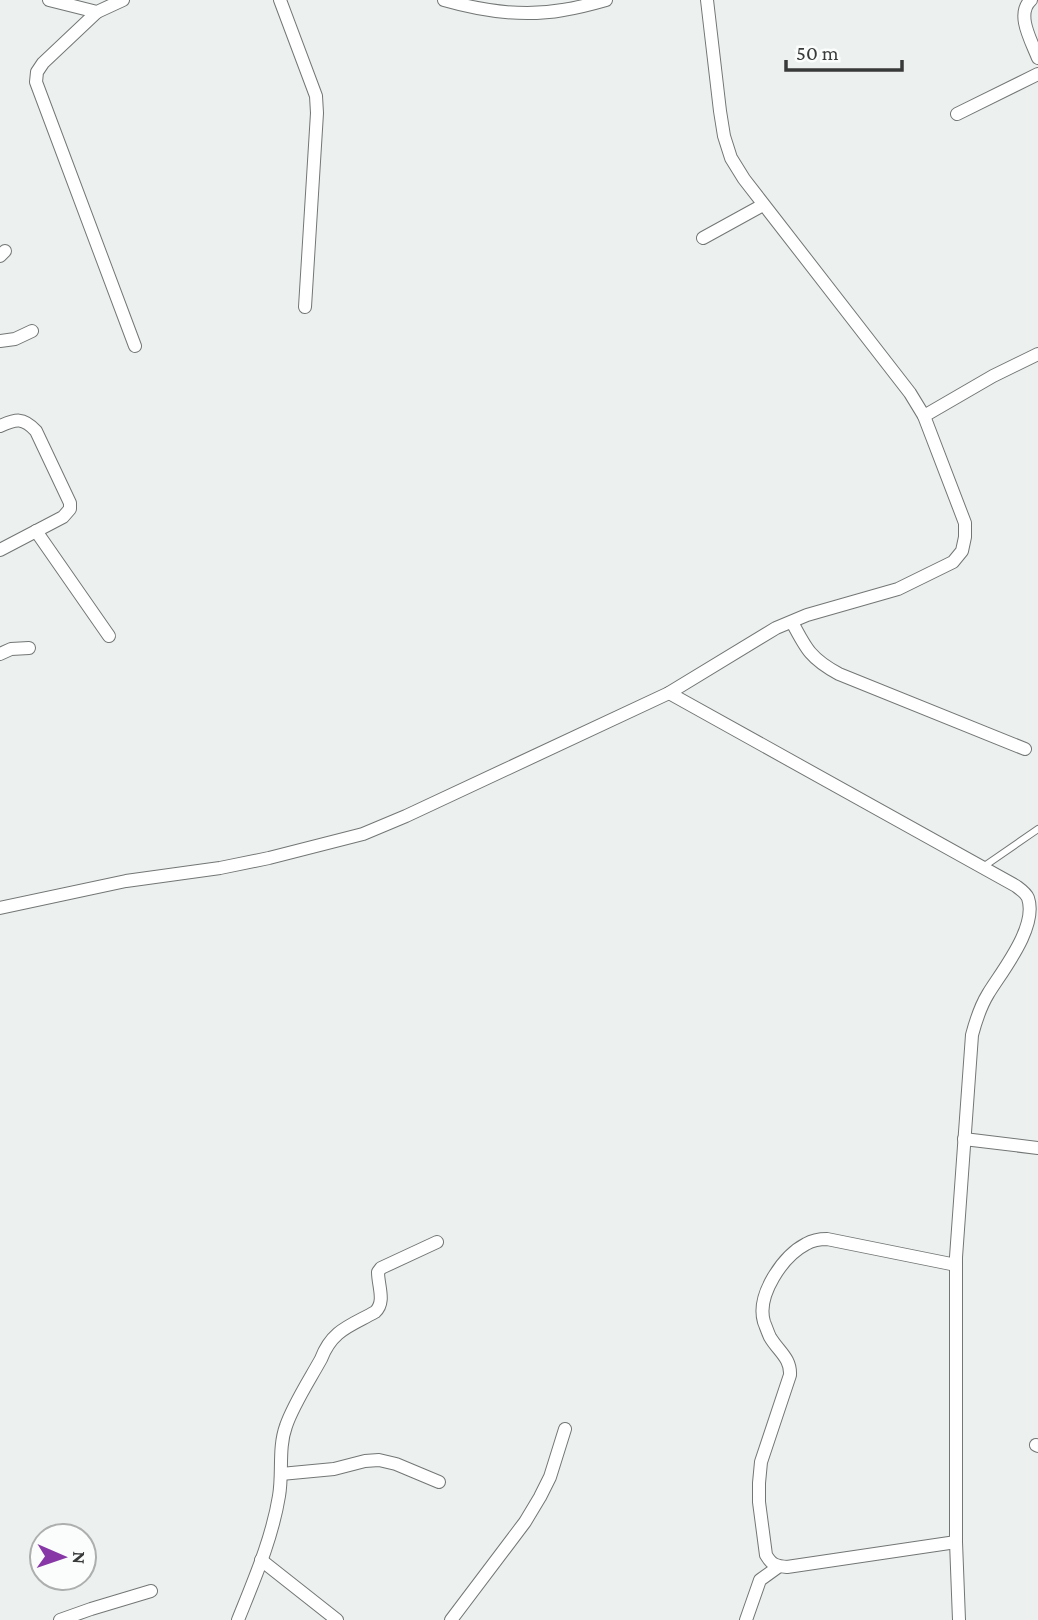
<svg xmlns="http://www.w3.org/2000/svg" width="1038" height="1620" font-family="'Crimson Pro',serif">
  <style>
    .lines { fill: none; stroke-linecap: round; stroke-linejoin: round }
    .service-casing { stroke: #727675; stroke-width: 8 }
    .minor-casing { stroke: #727675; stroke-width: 14 }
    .service { stroke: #fff; stroke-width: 6 }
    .minor { stroke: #fff; stroke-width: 12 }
  </style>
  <rect width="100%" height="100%" fill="#ecf0ef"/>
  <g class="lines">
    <g class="service-casing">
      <polyline id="service" points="983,867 1038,829"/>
    </g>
    <g class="minor-casing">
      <g id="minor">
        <polyline points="49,0 97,12 123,0"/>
        <polyline points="280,0 316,96 317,113 305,307"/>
        <path d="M444 0C482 11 524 17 563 10 577 8 592 4 606 0"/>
        <path d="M1031 0C1015 14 1032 42 1038 58"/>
        <polyline points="97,12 43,63 37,72 36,82 135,346"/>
        <polyline points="957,114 1038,74"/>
        <polyline points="703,238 763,205"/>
        <polyline points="0,256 5,251"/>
        <polyline points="0,341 15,339 32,331"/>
        <polyline points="924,416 993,376 1038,354"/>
        <path d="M0 426C16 419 23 417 36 431L70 503V509L63 517 0 550"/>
        <polyline points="36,531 109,636"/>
        <path d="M792 622C806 649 811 659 839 674L1025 749"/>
        <polyline points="0,654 11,649 29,648"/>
        <path d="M669 693 1016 886C1020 889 1026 893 1028 898 1038 927 1002 971 988 994 980 1007 976 1020 972 1035L956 1257V1542L959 1620"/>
        <polyline points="0,908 126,881 220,868 269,858 363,834 406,816 669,693 776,628 807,615 898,589 953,562 962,551 965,537 965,523 924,416 910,393 744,179 731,158 724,136 720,111 707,0"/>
        <polyline points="964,1139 1038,1148"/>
        <path d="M956 1265 827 1239C819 1239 813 1240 806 1244 783 1256 756 1295 764 1322 766 1327 768 1333 770 1337 778 1351 791 1358 790 1375L761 1462 759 1483V1502L766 1555C772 1565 776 1566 787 1567L956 1542"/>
        <polyline points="1036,1445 1038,1446"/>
        <polyline points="281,1474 334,1469 365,1461 379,1460 396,1464 439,1482"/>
        <polyline points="261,1560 337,1620"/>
        <polyline points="60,1620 91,1609 151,1591"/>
        <path d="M238 1620C254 1580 272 1539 279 1496 283 1473 278 1448 286 1426 293 1405 310 1379 321 1359 332 1330 350 1326 375 1312 386 1302 378 1286 378 1272L381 1268 437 1242"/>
        <polyline points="451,1620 525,1522 540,1497 550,1477 565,1429"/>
        <polyline points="746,1620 760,1580 778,1567"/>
      </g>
    </g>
    <use href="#service" class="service"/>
    <use href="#minor" class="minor"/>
  </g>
  <g transform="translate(63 1557) rotate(92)"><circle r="33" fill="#fafdfc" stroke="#acafae" stroke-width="2"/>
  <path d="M0-5L12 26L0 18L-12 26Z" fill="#8837a7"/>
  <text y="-10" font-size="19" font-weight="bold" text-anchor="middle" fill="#383939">N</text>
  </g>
  <path d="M786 60v10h116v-10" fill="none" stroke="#383939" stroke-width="3.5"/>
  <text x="796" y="60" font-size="21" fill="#383939" stroke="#fafdfc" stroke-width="5" paint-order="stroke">50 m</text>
</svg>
